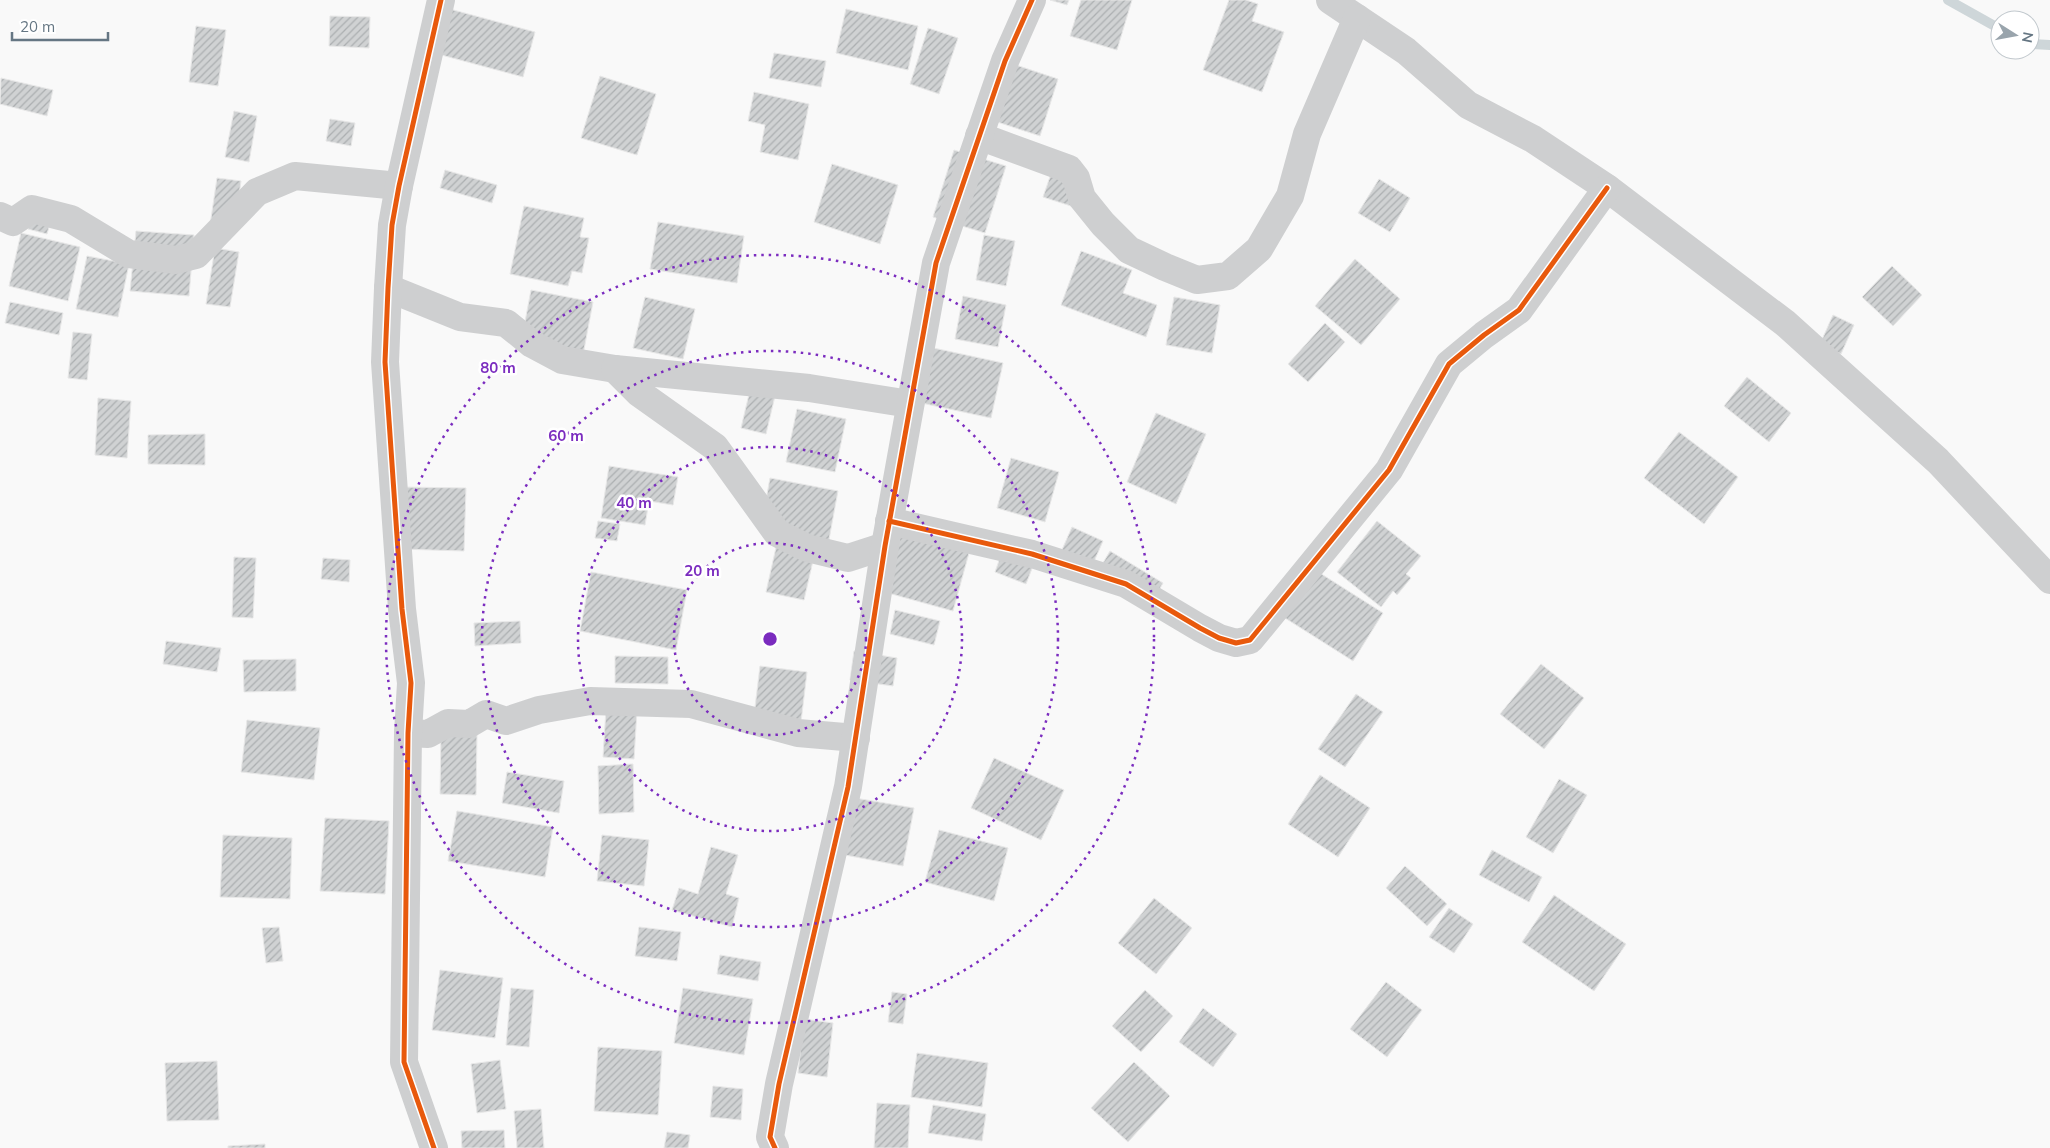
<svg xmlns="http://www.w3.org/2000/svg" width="2050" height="1148" font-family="Mulish,sans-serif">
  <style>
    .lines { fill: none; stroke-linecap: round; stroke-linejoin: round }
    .stream { stroke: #ced6d9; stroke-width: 10 }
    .building { fill: url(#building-hatch); stroke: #e8e8e8 }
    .minor { stroke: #cecfd0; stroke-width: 28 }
    .cycleway-casing { stroke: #fff; stroke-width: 8 }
    .cycleway { stroke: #e8590c; stroke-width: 5 }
    .ring { fill: none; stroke: #7b2cbf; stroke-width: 2.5; stroke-dasharray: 2.5 5 }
    .centre { fill: #7b2cbf; stroke: #fff; stroke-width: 2.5 }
    .ring-label { font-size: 15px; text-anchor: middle; font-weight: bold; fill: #7b2cbf; stroke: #fff; stroke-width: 5; stroke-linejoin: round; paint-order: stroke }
  </style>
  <defs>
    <pattern id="building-hatch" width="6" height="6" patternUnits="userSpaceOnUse" patternTransform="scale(1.25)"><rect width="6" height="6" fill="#d0d2d3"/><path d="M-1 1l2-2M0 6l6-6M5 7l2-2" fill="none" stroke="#acafb1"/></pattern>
  </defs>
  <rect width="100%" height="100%" fill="#f9f9f9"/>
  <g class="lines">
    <g class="stream">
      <polyline points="1948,0 2000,29"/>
      <polyline points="2030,44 2050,45"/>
    </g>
  </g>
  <g class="building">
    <polygon points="1050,0 1069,0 1067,5"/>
    <polygon points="1081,0 1132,0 1117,50 1070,36"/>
    <polygon points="1229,0 1246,0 1258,4 1252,21 1284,32 1262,92 1203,70"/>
    <polygon points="446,8 535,32 523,77 434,53"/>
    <polygon points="846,9 918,26 908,70 836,53"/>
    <polygon points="330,16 370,17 369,48 329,46"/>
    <polygon points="196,26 226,30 218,86 189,82"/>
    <polygon points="928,28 958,38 939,94 910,84"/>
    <polygon points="774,53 826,61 821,87 769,78"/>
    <polygon points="995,58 1058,79 1040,136 976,115"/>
    <polygon points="600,76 656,94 637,155 581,138"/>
    <polygon points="1,78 53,90 47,116 0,104"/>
    <polygon points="754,92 809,104 798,160 760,152 765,125 748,121"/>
    <polygon points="234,111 257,116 249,162 225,157"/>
    <polygon points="330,119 355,123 351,146 326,141"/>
    <polygon points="954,150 1006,166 985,233 933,217"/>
    <polygon points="832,164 898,185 880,244 814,222"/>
    <polygon points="445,170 497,185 492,203 440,188"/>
    <polygon points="1052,171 1080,181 1071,206 1043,197"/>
    <polygon points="217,178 241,181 234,229 210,225"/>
    <polygon points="1379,179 1410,198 1390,232 1358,213"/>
    <polygon points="524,206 584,218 580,237 589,238 582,273 572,271 568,286 510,274"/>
    <polygon points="33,215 51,220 47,234 28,229"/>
    <polygon points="658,222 744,236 737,283 650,269"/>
    <polygon points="136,231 194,235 189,296 130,291"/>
    <polygon points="21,233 80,247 68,301 9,286"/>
    <polygon points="984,235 1015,241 1006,286 976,280"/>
    <polygon points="215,248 239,252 230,307 206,304"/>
    <polygon points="1081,251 1132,270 1123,293 1157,305 1146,337 1061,305"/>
    <polygon points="87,256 129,264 118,317 76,309"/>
    <polygon points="1355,259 1400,299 1361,345 1315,306"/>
    <polygon points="1892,266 1922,295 1893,326 1862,297"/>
    <polygon points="531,290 593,302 582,360 520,348"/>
    <polygon points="963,296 1006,305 998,347 955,339"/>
    <polygon points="645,297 695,309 683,359 633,348"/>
    <polygon points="1174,297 1220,305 1212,353 1166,345"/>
    <polygon points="10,302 63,313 59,335 5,323"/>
    <polygon points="1833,315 1854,325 1841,354 1820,344"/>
    <polygon points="1325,323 1345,342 1308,382 1288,364"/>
    <polygon points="73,332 92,334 87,380 68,378"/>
    <polygon points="915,344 1003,363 991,418 903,399"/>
    <polygon points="754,373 779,379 766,434 741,428"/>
    <polygon points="1747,377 1791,413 1769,442 1724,406"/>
    <polygon points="98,398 131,401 127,458 95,455"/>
    <polygon points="797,409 846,419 835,472 786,462"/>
    <polygon points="1156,413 1206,434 1176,504 1127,482"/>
    <polygon points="1679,432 1738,477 1704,524 1644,478"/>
    <polygon points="205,434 205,465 148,464 148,435"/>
    <polygon points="1011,458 1059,472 1045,522 997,508"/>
    <polygon points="609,466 678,477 673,505 649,501 645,525 601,518"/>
    <polygon points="770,478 838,491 828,545 760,532"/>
    <polygon points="401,487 466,488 464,551 400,549"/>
    <polygon points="598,521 620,524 617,541 595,538"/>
    <polygon points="1377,521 1421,556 1406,574 1411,578 1397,595 1393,591 1381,607 1337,572"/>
    <polygon points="1072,527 1103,541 1092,566 1061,552"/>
    <polygon points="886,530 969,553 953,611 870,588"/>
    <polygon points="1006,541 1038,553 1026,584 995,572"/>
    <polygon points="777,543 815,552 804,600 766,592"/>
    <polygon points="1110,551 1163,583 1150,605 1097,573"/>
    <polygon points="234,557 256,558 253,618 232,617"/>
    <polygon points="323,558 350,560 349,582 321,579"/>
    <polygon points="1304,563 1383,613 1353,661 1274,611"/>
    <polygon points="591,572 687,590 676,650 580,631"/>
    <polygon points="895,610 940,621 934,645 890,634"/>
    <polygon points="520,621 521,643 475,646 474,623"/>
    <polygon points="166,641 221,648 217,672 163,664"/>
    <polygon points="854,651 897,658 893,686 850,680"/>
    <polygon points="615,656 668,657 668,684 615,683"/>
    <polygon points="296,659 296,691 244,692 243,660"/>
    <polygon points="1541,664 1584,698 1544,749 1500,714"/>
    <polygon points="760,666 807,672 800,730 753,724"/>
    <polygon points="1356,694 1383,712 1345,767 1318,749"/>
    <polygon points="606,709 637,710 634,759 603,757"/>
    <polygon points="247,720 320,728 314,780 241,772"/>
    <polygon points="441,734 477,735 476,795 440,794"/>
    <polygon points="994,758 1064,790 1041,840 971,808"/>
    <polygon points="633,764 634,812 599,814 598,766"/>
    <polygon points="507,772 564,781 559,813 502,803"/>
    <polygon points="1320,775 1370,808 1338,857 1288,824"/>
    <polygon points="1559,779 1587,795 1553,853 1526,837"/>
    <polygon points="855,798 914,808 903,866 845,855"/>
    <polygon points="457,811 553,827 545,877 448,861"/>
    <polygon points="325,818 389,821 385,894 320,891"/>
    <polygon points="939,830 1008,848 994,901 925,882"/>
    <polygon points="223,835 292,838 290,899 220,897"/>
    <polygon points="602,835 649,840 644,886 597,881"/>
    <polygon points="711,847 738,855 726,894 739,898 732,927 672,910 679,888 698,894"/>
    <polygon points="1492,850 1542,877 1529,902 1479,875"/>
    <polygon points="1405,866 1447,904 1427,926 1386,888"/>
    <polygon points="1554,895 1626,944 1594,991 1522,942"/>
    <polygon points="1154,898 1192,928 1156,974 1118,943"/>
    <polygon points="1449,908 1473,924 1454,953 1429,937"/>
    <polygon points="279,927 283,961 266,963 262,928"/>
    <polygon points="639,927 681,932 677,961 635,956"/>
    <polygon points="720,955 761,962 758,981 717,974"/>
    <polygon points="440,970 503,978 495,1038 432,1030"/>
    <polygon points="1386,982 1422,1010 1387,1057 1350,1029"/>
    <polygon points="511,988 534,990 529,1047 506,1045"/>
    <polygon points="683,988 753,999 744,1055 674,1043"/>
    <polygon points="1145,990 1173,1016 1141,1052 1112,1026"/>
    <polygon points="892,992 907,994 903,1024 888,1022"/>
    <polygon points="1203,1008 1237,1034 1213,1067 1179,1042"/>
    <polygon points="804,1019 833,1023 827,1077 798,1073"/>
    <polygon points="598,1047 662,1051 658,1115 594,1111"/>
    <polygon points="917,1053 988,1063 982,1107 911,1097"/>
    <polygon points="500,1060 506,1109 477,1113 471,1064"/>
    <polygon points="217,1061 219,1120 167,1121 165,1063"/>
    <polygon points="1134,1062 1170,1096 1128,1142 1091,1108"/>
    <polygon points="713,1086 743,1089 741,1120 710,1117"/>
    <polygon points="877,1103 910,1105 908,1148 874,1148"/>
    <polygon points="933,1105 986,1114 982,1141 928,1133"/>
    <polygon points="541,1109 544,1148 517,1148 514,1111"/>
    <polygon points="504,1130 505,1148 462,1148 461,1131"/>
    <polygon points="667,1132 690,1135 688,1148 664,1148"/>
    <polygon points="265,1144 265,1148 228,1148 228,1146"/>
  </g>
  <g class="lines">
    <g class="minor">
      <polyline points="1330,0 1406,51 1468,105 1533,139 1607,188 1785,323 1938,461 2050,580"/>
      <polyline points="979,136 1069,169 1076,178 1082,198 1103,224 1129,250 1165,267 1197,280 1228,276 1259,249 1290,196 1307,134 1357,18"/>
      <polyline points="0,216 13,222 32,209 71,219 129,254 176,260 196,255 257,192 295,176 399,186"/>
      <polyline points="388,288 460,317 506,323 532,344 562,360 615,369 809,388 910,404"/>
      <polyline points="615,369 639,393 715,447 777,533 807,548 848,558 885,546"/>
      <polyline points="889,521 1032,554 1126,584 1200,628 1219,638 1236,643 1250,640 1389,470 1449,364 1484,335 1519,310 1607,188"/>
      <polyline points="408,733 428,734 448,723 469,724 486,714 506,721 539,710 590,701 691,704 798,733 856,738"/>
      <polyline points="434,1148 404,1062 408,733 411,683 402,609 385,362 388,288 392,225 399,186 441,0"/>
      <polyline points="775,1148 770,1137 779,1084 848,787 885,546 936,263 1005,61 1032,0"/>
    </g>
    <g class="cycleway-casing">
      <g id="cycleway">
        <polyline points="889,521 1032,554 1126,584 1200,628 1219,638 1236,643 1250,640 1389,470 1449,364 1484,335 1519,310 1607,188"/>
        <polyline points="434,1148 404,1062 408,733 411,683 402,609 385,362 388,288 392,225 399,186 441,0"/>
        <polyline points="775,1148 770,1137 779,1084 848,787 885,546 936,263 1005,61 1032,0"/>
      </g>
    </g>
    <use href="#cycleway" class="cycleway"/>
  </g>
  <g class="ring">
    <circle cx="770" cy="639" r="96"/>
    <circle cx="770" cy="639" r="192"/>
    <circle cx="770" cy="639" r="288"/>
    <circle cx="770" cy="639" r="384"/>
  </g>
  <circle cx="770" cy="639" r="8" class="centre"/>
  <g class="ring-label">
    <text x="498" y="373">80 m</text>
    <text x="566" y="441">60 m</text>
    <text x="634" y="508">40 m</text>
    <text x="702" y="576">20 m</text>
  </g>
  <g transform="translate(2015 35) rotate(101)"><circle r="24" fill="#ffffff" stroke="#c1c8cd"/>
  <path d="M0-4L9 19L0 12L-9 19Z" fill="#99a4ac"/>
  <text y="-8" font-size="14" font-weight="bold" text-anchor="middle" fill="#657683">N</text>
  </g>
  <path d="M12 32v8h96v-8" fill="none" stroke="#657683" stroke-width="2.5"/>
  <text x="20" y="32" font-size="15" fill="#657683" stroke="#ffffff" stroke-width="4" paint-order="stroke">20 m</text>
</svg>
